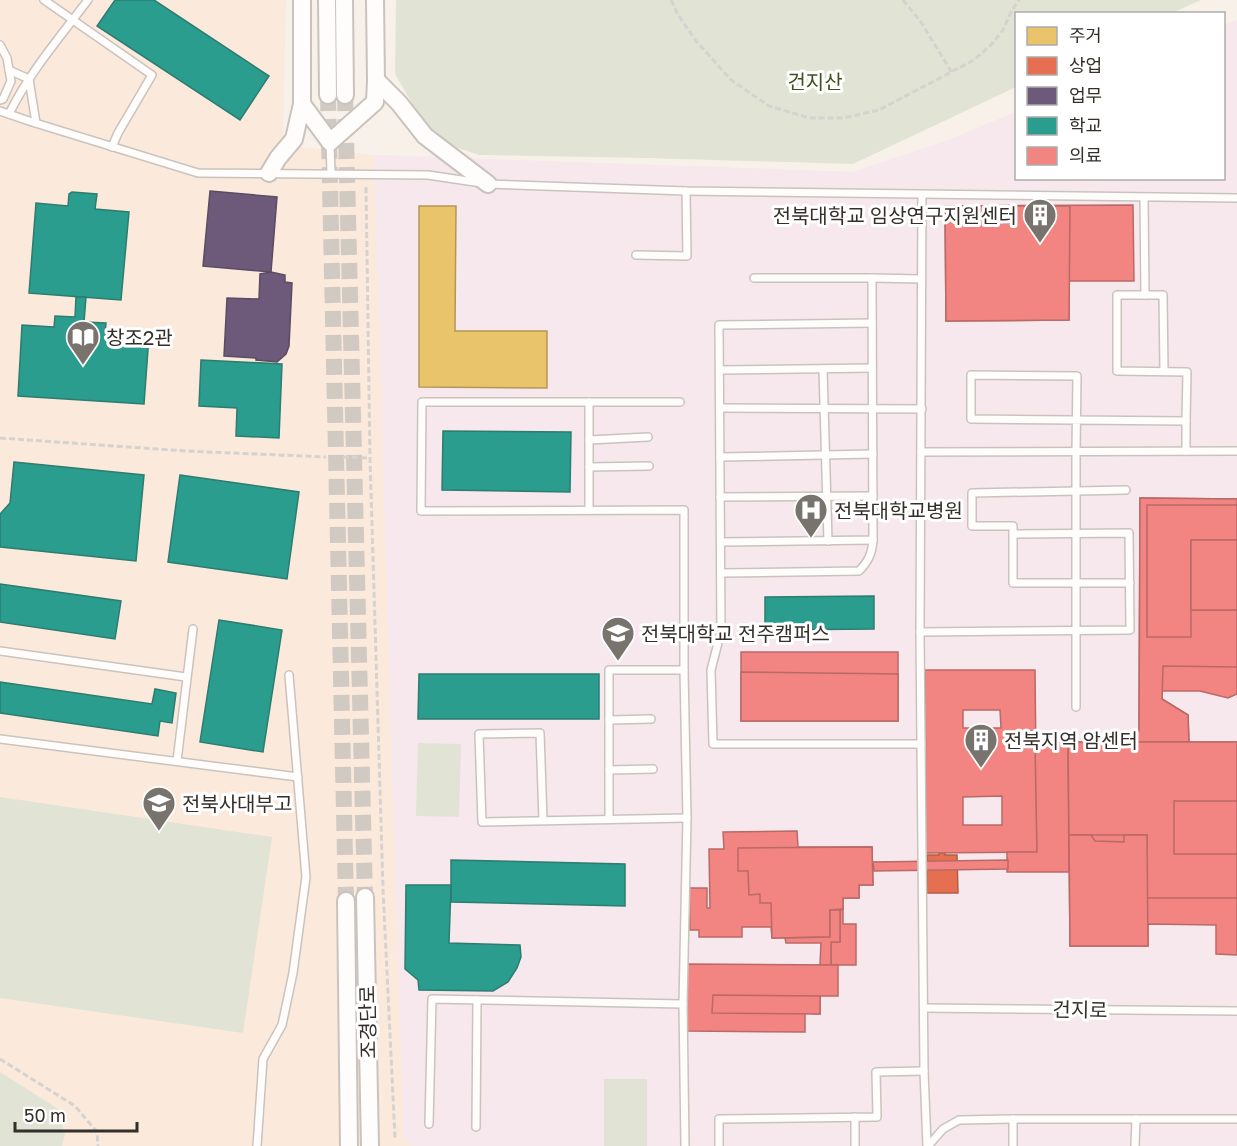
<svg xmlns="http://www.w3.org/2000/svg" width="1237" height="1146" font-family="'Golos Text','Noto Sans KR',sans-serif">
  <style>
    .built { fill: #fbeadc }
    .medical { fill: #f7e8ed }
    .green { fill: #e1e3d5 }
    .homes { fill: #e9c46a; stroke: #b39756; stroke-width: 1.5 }
    .shops { fill: #e76f51; stroke: #b25c45; stroke-width: 1.5 }
    .offices { fill: #6d597a; stroke: #5c4c62; stroke-width: 1.5 }
    .schools { fill: #2a9d8f; stroke: #2d7c70; stroke-width: 1.5 }
    .health { fill: #f28482; stroke: #b96a67; stroke-width: 1.5; fill-rule: evenodd }
    .lines { fill: none; stroke-linecap: round; stroke-linejoin: round }
    .tertiary-tunnel { stroke: #d1cac3; stroke-width: 16; stroke-dasharray: 16 8; stroke-linecap: butt }
    .service-casing { stroke: #cac3bd; stroke-width: 10 }
    .tertiary-casing { stroke: #cac3bd; stroke-width: 20 }
    .path { stroke: #d6d2cf; stroke-width: 3; stroke-dasharray: 6 3; stroke-linecap: butt }
    .service { stroke: #fefdfc; stroke-width: 7 }
    .tertiary { stroke: #fefdfc; stroke-width: 16 }
    .labels { text-anchor: middle; dominant-baseline: central; stroke-width: 6; stroke-linejoin: round; paint-order: stroke }
    .park-label { font-size: 20px; fill: #3e501c; stroke: #fff }
    .poi-label { font-size: 20px; fill: #352f29; stroke: #fff; text-anchor: start }
    .street-label { font-size: 20px; fill: #352f29; stroke: #fff }
  </style>
  <rect width="100%" height="100%" fill="#f8f1ea"/>
  <polygon class="built" points="0,0 286,0 283,145 374,155 853,172 943,142 1016,112 1016,178 1224,178 1224,25 1237,20 1237,1146 0,1146"/>
  <polygon class="medical" points="1237,20 1237,1146 412,1146 404,1137 396,900 374,155 853,172 943,142 1016,112 1016,178 1224,178 1224,25"/>
  <g class="green">
    <polygon points="396,0 1201,0 1172,13 1016,14 1016,87 853,164 647,158 479,155 446,144 419,115 395,74"/>
    <polygon points="418,743 461,744 459,817 416,816"/>
    <polygon points="0,797 272,837 243,1033 0,998"/>
    <polygon points="0,1072 57,1108 65,1134 62,1146 0,1146"/>
    <rect x="604" y="1079" width="43" height="67"/>
  </g>
  <polygon class="homes" points="419,206 456,206 455,331 547,331 547,388 419,387"/>
  <polygon class="shops" points="939,853 945,853 945,855 957,855 958,893 927,893 927,855 939,855"/>
  <g class="offices">
    <polygon points="210,191 277,197 271,272 203,266"/>
    <polygon points="271,272 285,275 285,282 292,283 289,346 286,354 277,362 256,360 256,358 224,356 227,298 259,299 260,274"/>
  </g>
  <g class="schools">
    <polygon points="115,0 154,0 269,76 240,120 97,26"/>
    <polygon points="72,192 97,194 95,209 129,212 121,300 29,293 36,203 68,206 69,194"/>
    <polygon points="76,297 86,297 84,322 106,323 105,333 149,336 144,404 18,396 22,325 54,327 55,316 75,317"/>
    <polygon points="201,360 282,364 279,438 236,436 237,408 199,406"/>
    <polygon points="443,431 571,432 570,492 442,490"/>
    <polygon points="14,462 144,475 136,561 0,547 0,514 10,503"/>
    <polygon points="180,475 299,492 287,579 168,562"/>
    <polygon points="0,584 121,601 115,639 0,622"/>
    <polygon points="874,596 874,629 765,630 765,597"/>
    <polygon points="219,620 282,630 263,752 200,742"/>
    <polygon points="419,674 599,674 599,719 418,719"/>
    <polygon points="0,682 152,704 155,689 176,693 172,723 160,721 158,736 0,713"/>
    <polygon points="451,860 625,864 625,906 451,902"/>
    <polygon points="406,885 451,885 449,943 520,945 521,957 517,968 508,982 493,991 419,990 418,980 405,969"/>
  </g>
  <g class="health">
    <polygon points="1133,205 1134,281 1069,281 1069,320 946,321 945,206"/>
    <polygon points="945,206 1070,206 1069,320 946,321"/>
    <polygon points="1140,498 1237,499 1237,694 1228,698 1200,691 1162,691 1162,699 1188,715 1189,742 1237,742 1237,955 1216,954 1216,925 1148,924 1148,946 1070,946 1068,742 1109,742 1109,731 1139,731"/>
    <polygon points="1140,498 1237,499 1237,540 1191,540 1191,610 1237,610 1237,667 1163,666 1162,699 1188,715 1189,742 1109,742 1109,731 1139,731"/>
    <polygon points="1147,505 1237,505 1237,540 1191,540 1191,637 1147,637"/>
    <rect x="1191" y="540" width="46" height="70"/>
    <rect x="741" y="652" width="157" height="69"/>
    <path d="M925 670H1035L1037 852 926 853ZM963 710H1000L1001 728H963ZM1002 796V825H963V797Z"/>
    <polygon points="741,672 898,674 898,721 741,721"/>
    <polygon points="1035,742 1068,742 1069,872 1007,872 1007,852 1037,852"/>
    <polygon points="1068,742 1237,742 1237,801 1174,801 1174,854 1237,854 1237,898 1147,898 1147,835 1069,835"/>
    <polygon points="797,831 798,847 872,847 873,885 859,885 859,898 843,898 843,909 830,910 830,937 772,938 771,927 742,927 742,937 699,937 699,930 690,930 689,888 707,888 707,908 710,908 709,849 724,849 723,832"/>
    <polygon points="1069,835 1091,835 1095,841 1124,842 1124,835 1147,835 1148,946 1070,946"/>
    <polygon points="872,847 873,885 859,885 859,898 843,898 843,909 830,910 830,937 772,938 771,903 760,903 760,894 749,895 748,871 738,871 738,848"/>
    <polygon points="1008,860 1008,869 874,871 873,862"/>
    <polygon points="843,909 843,924 856,924 856,965 831,965 831,942 840,942 840,910"/>
    <polygon points="830,910 840,910 840,942 831,942 831,965 820,965 821,943 786,943 785,938 830,937"/>
    <polygon points="686,964 838,965 838,996 820,996 820,1014 805,1013 805,1032 686,1031"/>
    <polygon points="713,995 820,996 820,1014 712,1013"/>
  </g>
  <g class="lines">
    <g class="tertiary-tunnel">
      <polyline points="328,95 346,901"/>
      <polyline points="345,95 365,897"/>
    </g>
    <g class="service-casing">
      <g id="service">
        <polyline points="44,0 152,75 118,133 112,147"/>
        <polyline points="0,45 7,58 11,81 3,99 0,100"/>
        <polyline points="9,70 29,79"/>
        <polyline points="29,79 36,123"/>
        <polyline points="0,111 32,122 198,173 428,175 488,184 686,191 1237,198"/>
        <path d="M9 114C29 73 60 37 88 0"/>
        <polyline points="330,143 331,173"/>
        <polyline points="922,195 920,632 924,1071 927,1146"/>
        <polyline points="1144,198 1145,295"/>
        <polyline points="636,255 687,256 686,191"/>
        <polyline points="872,278 921,279"/>
        <polyline points="872,323 719,325 721,631 711,670 713,744 921,744"/>
        <polyline points="823,369 828,541"/>
        <polyline points="720,370 872,368"/>
        <polyline points="1164,371 1163,295 1117,295 1117,371 1187,372 1186,421"/>
        <polyline points="680,402 422,402 421,511 684,510 684,670 687,818 683,1004 685,1146"/>
        <polyline points="720,408 922,409"/>
        <polyline points="589,440 648,437"/>
        <polyline points="921,452 1237,451"/>
        <polyline points="720,457 873,454"/>
        <polyline points="589,467 649,466"/>
        <polyline points="720,497 873,496"/>
        <polyline points="589,510 589,402"/>
        <polyline points="1013,534 1013,526 972,526 972,493 1126,490"/>
        <polyline points="721,542 873,540 872,278 754,278"/>
        <path d="M721 573 859 571C868 562 872 554 873 540"/>
        <polyline points="920,632 1130,630 1129,533 1013,534 1013,583 1130,583"/>
        <polyline points="0,651 186,677"/>
        <polyline points="1076,707 1076,452 1077,376 971,375 971,419 1186,421 1186,451"/>
        <polyline points="609,720 651,719"/>
        <polyline points="0,739 298,777"/>
        <polyline points="177,761 193,629"/>
        <polyline points="609,770 653,769"/>
        <polyline points="609,819 609,670 684,670"/>
        <polyline points="543,820 540,733 479,734 482,822 687,818"/>
        <polyline points="924,1008 1237,1011"/>
        <polyline points="1013,1119 1013,1146"/>
        <polyline points="429,1124 432,999 683,1004"/>
        <polyline points="476,1127 477,1000"/>
        <polyline points="257,1146 263,1059 282,1025 293,973 306,877 289,675"/>
        <polyline points="719,1146 719,1119 877,1117 876,1072 924,1071"/>
        <polyline points="855,1146 855,1117"/>
        <polyline points="928,1146 943,1129 959,1120 1013,1119 1237,1119"/>
        <polyline points="1135,1146 1136,1119"/>
      </g>
    </g>
    <g class="tertiary-casing">
      <g id="tertiary">
        <polyline points="327,0 328,95"/>
        <polyline points="344,0 345,95"/>
        <polyline points="376,80 399,103 425,136 488,184"/>
        <polyline points="302,104 330,142 375,102 376,80 375,0"/>
        <polyline points="269,173 278,158 294,139 302,104 302,0"/>
        <polyline points="365,897 370,1146"/>
        <polyline points="346,901 349,1146"/>
      </g>
    </g>
    <g class="path">
      <polyline points="671,0 678,15 697,42 731,80 769,106 810,118 843,118 879,110 974,60 991,45 1003,30 1012,10 1019,0"/>
      <polyline points="903,0 921,22 952,73"/>
      <polyline points="366,187 370,458 383,889 395,1138"/>
      <polyline points="0,438 186,451 326,457"/>
      <polyline points="343,457 370,458"/>
      <polyline points="0,1059 75,1106 97,1132 98,1146"/>
    </g>
    <use href="#service" class="service"/>
    <use href="#tertiary" class="tertiary"/>
  </g>
  <defs>
    <g id="building-pin" transform="scale(1.725)"><path d="M0 17L-7.5 6A9.5 9.5 0 1 1 7.5 6Z" fill="#79736d" stroke="#fff"/><path d="M-4-6H4V6H1V3H-1V6H-4ZM-2.5-4.3h1.7v1.8h-1.7ZM.8-4.3h1.7v1.8H.8ZM-2.5-1h1.7V.8h-1.7ZM.8-1h1.7V.8H.8Z" fill="#fff"/></g>
    <g id="library-pin" transform="scale(1.725)"><path d="M0 17L-7.5 6A9.5 9.5 0 1 1 7.5 6Z" fill="#79736d" stroke="#fff"/><path d="M-6-4Q-3-5.5-.7-3.5V5Q-3 3-6 4ZM6-4Q3-5.5 .7-3.5V5Q3 3 6 4Z" fill="#fff"/></g>
    <g id="hospital-pin" transform="scale(1.725)"><path d="M0 17L-7.5 6A9.5 9.5 0 1 1 7.5 6Z" fill="#79736d" stroke="#fff"/><path d="M-5-5h3v3.5h4V-5h3V5h-3V1.5h-4V5h-3Z" fill="#fff"/></g>
    <g id="university-pin" transform="scale(1.725)"><path d="M0 17L-7.5 6A9.5 9.5 0 1 1 7.5 6Z" fill="#79736d" stroke="#fff"/><path d="M0-5L7-2L0 1L-7-2ZM-4 1L0 2.5L4 1V4Q0 6-4 4Z" fill="#fff"/></g>
    <g id="school-pin" transform="scale(1.725)"><path d="M0 17L-7.5 6A9.5 9.5 0 1 1 7.5 6Z" fill="#79736d" stroke="#fff"/><path d="M0-5L7-2L0 1L-7-2ZM-4 1L0 2.5L4 1V4Q0 6-4 4Z" fill="#fff"/></g>
  </defs>
  <g fill-rule="evenodd">
    <use href="#building-pin" x="1040" y="215"/>
    <use href="#library-pin" x="83" y="337"/>
    <use href="#hospital-pin" x="811" y="510"/>
    <use href="#university-pin" x="618" y="633"/>
    <use href="#building-pin" x="981" y="740"/>
    <use href="#school-pin" x="159" y="803"/>
  </g>
  <g class="labels">
    <g class="park-label">
      <text x="815" y="81">건지산</text>
    </g>
    <g class="poi-label">
      <text x="1017" y="215" text-anchor="end">전북대학교 임상연구지원센터</text>
      <text x="106" y="337">창조2관</text>
      <text x="834" y="510">전북대학교병원</text>
      <text x="641" y="633">전북대학교 전주캠퍼스</text>
      <text x="1004" y="740">전북지역 암센터</text>
      <text x="182" y="803">전북사대부고</text>
    </g>
    <g class="street-label">
      <text transform="translate(1080 1009) rotate(1)">건지로</text>
      <text transform="translate(367 1022) rotate(-91)">조경단로</text>
    </g>
  </g>
  <rect x="1015" y="12" width="210" height="168" fill="#ffffff" stroke="#aeaca9" stroke-width="1.5"/>
  <rect x="1027" y="27" width="30" height="18" fill="#e9c46a" stroke="#aeaca9" stroke-width="1.5"/>
  <text x="1069" y="42" font-size="18" fill="#352f29">주거</text>
  <rect x="1027" y="57" width="30" height="18" fill="#e76f51" stroke="#aeaca9" stroke-width="1.5"/>
  <text x="1069" y="72" font-size="18" fill="#352f29">상업</text>
  <rect x="1027" y="87" width="30" height="18" fill="#6d597a" stroke="#aeaca9" stroke-width="1.5"/>
  <text x="1069" y="102" font-size="18" fill="#352f29">업무</text>
  <rect x="1027" y="117" width="30" height="18" fill="#2a9d8f" stroke="#aeaca9" stroke-width="1.5"/>
  <text x="1069" y="132" font-size="18" fill="#352f29">학교</text>
  <rect x="1027" y="147" width="30" height="18" fill="#f28482" stroke="#aeaca9" stroke-width="1.5"/>
  <text x="1069" y="162" font-size="18" fill="#352f29">의료</text>
  <path d="M15 1122v9h122v-9" fill="none" stroke="#352f29" stroke-width="3"/>
  <text x="24" y="1122" font-size="18" fill="#352f29" stroke="#ffffff" stroke-width="4.5" paint-order="stroke">50 m</text>
</svg>
